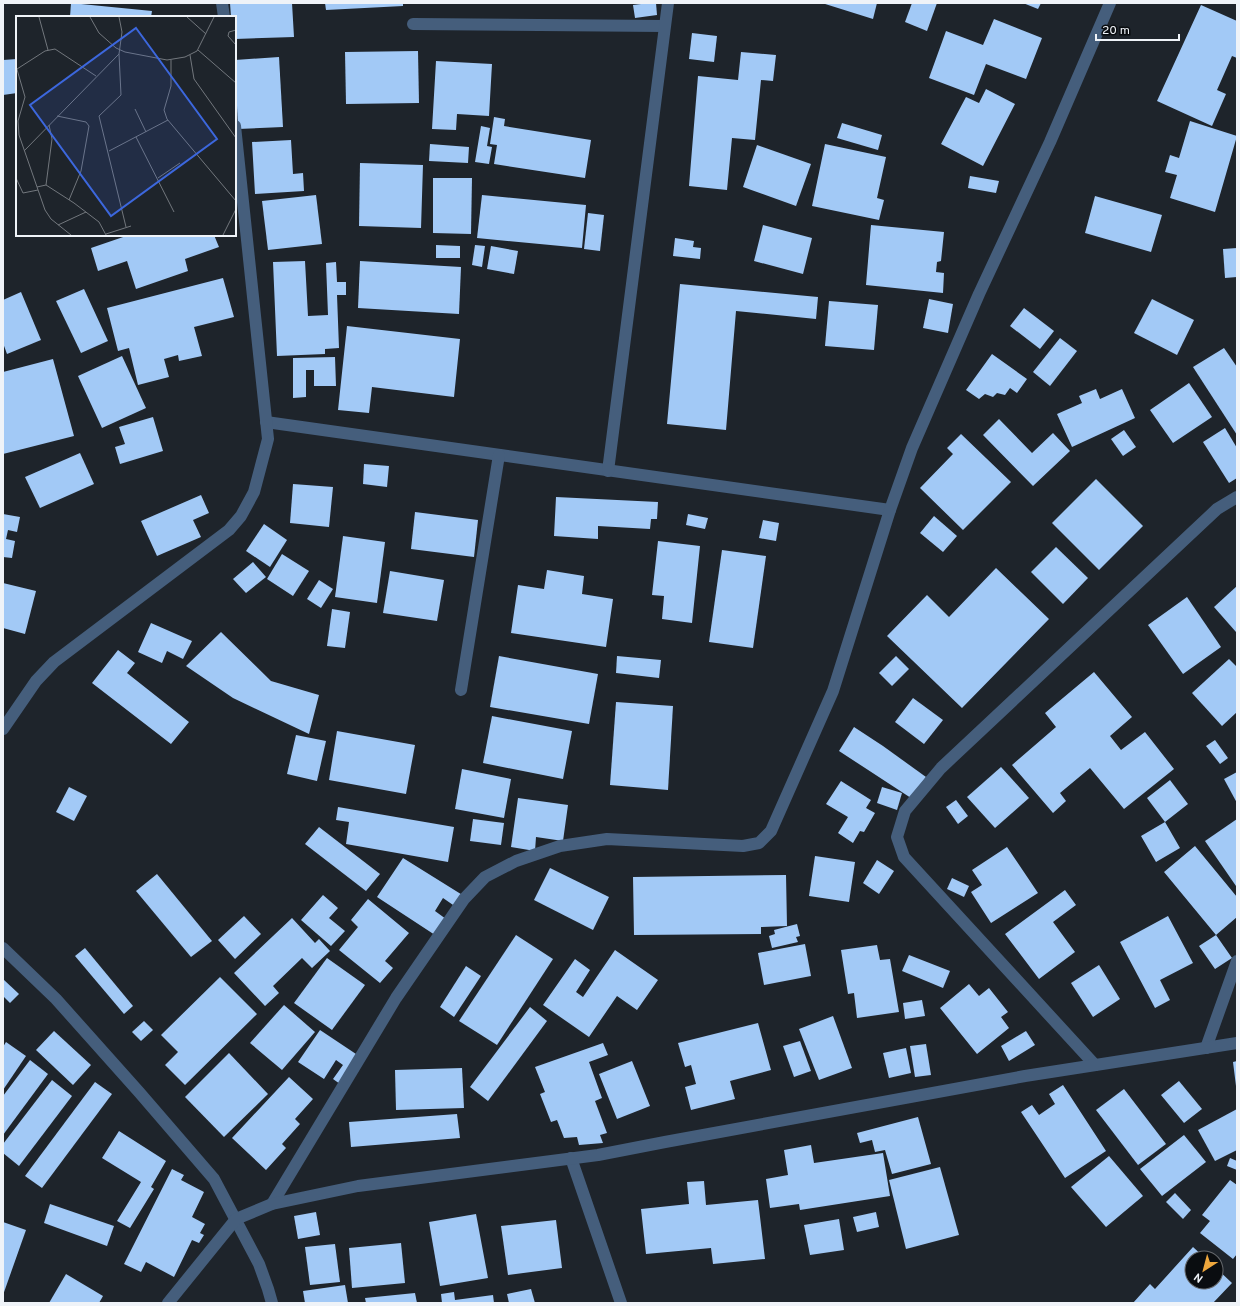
<svg xmlns="http://www.w3.org/2000/svg" width="1240" height="1306" font-family="Overpass,sans-serif">
  <style>
    .building { fill: #a2c9f6 }
    .lines { fill: none; stroke-linecap: round; stroke-linejoin: round }
    .minor { stroke: #455e7c; stroke-width: 12 }
    .inset-road { fill: none; stroke: #72777d; stroke-width: 1 }
    .view { fill: #3c67dd; fill-opacity: 0.15; stroke: #3c67dd; stroke-width: 2 }
    .inset-edge { fill: none; stroke: #eff3f8; stroke-width: 2 }
  </style>
  <rect width="100%" height="100%" fill="#1e242b"/>
  <g class="building">
    <polygon points="71,3 152,11 151,17 70,17"/>
    <polygon points="230,3 292,3 294,37 235,39 235,17 231,17"/>
    <polygon points="325,3 403,3 403,6 326,10"/>
    <polygon points="649,3 656,3 657,15 635,18 633,5"/>
    <polygon points="822,3 877,3 873,19"/>
    <polygon points="912,3 937,3 927,31 905,22"/>
    <polygon points="1023,3 1041,3 1038,9"/>
    <polygon points="1201,5 1237,21 1237,58 1232,56 1217,90 1226,94 1212,126 1157,101"/>
    <polygon points="994,19 1042,38 1026,79 986,64 974,95 929,78 946,31 983,45"/>
    <polygon points="692,33 717,36 714,62 689,59"/>
    <polygon points="418,51 419,103 346,104 345,52"/>
    <polygon points="741,52 776,55 773,81 761,80 755,140 732,138 727,190 689,186 698,76 738,80"/>
    <polygon points="279,57 283,127 238,129 235,60"/>
    <polygon points="17,59 17,93 3,95 3,60"/>
    <polygon points="436,61 492,64 489,116 457,114 456,130 432,129"/>
    <polygon points="986,89 1015,104 983,166 941,144 966,97 979,103"/>
    <polygon points="494,117 505,119 504,126 591,140 585,178 494,164 497,145 490,144"/>
    <polygon points="1190,121 1237,136 1215,212 1170,198 1177,175 1165,172 1170,155 1179,158"/>
    <polygon points="842,123 882,135 878,150 837,138"/>
    <polygon points="481,126 490,128 487,146 492,147 489,164 475,162"/>
    <polygon points="291,140 293,174 303,173 304,191 255,194 252,142"/>
    <polygon points="430,144 469,147 468,163 429,161"/>
    <polygon points="825,144 886,157 877,198 884,200 879,220 812,206"/>
    <polygon points="757,145 811,164 796,206 743,187"/>
    <polygon points="360,163 423,165 421,228 359,226"/>
    <polygon points="970,176 999,181 996,193 968,188"/>
    <polygon points="433,178 472,178 471,234 433,233"/>
    <polygon points="316,195 322,244 268,250 262,201"/>
    <polygon points="482,195 586,205 582,248 477,238"/>
    <polygon points="1095,196 1162,215 1151,252 1085,233"/>
    <polygon points="588,213 604,215 600,251 584,249"/>
    <polygon points="763,225 812,238 803,274 754,261"/>
    <polygon points="871,225 944,232 941,261 937,262 936,272 944,273 943,293 866,285"/>
    <polygon points="129,235 214,235 219,247 185,259 188,271 136,289 127,261 98,271 91,248"/>
    <polygon points="675,238 694,241 693,247 701,248 700,259 673,256"/>
    <polygon points="436,245 460,246 460,258 436,258"/>
    <polygon points="475,245 485,246 482,267 472,265"/>
    <polygon points="491,246 518,251 514,274 487,269"/>
    <polygon points="1237,248 1237,277 1225,278 1223,249"/>
    <polygon points="305,261 308,316 328,315 326,263 336,262 337,282 346,282 346,295 337,295 339,348 325,349 325,354 277,356 273,262"/>
    <polygon points="360,261 461,267 459,314 358,308"/>
    <polygon points="223,278 234,317 194,327 202,356 179,361 178,355 164,359 169,377 138,385 129,348 118,351 107,308"/>
    <polygon points="680,284 818,297 816,319 736,311 726,430 667,424"/>
    <polygon points="84,289 108,341 81,353 56,301"/>
    <polygon points="21,292 41,340 7,354 3,343 3,300"/>
    <polygon points="929,299 953,304 948,333 923,328"/>
    <polygon points="1152,299 1194,320 1177,355 1134,333"/>
    <polygon points="829,301 878,305 874,350 825,346"/>
    <polygon points="1024,308 1054,331 1040,349 1010,326"/>
    <polygon points="347,326 460,339 454,397 372,387 369,413 338,410"/>
    <polygon points="1060,338 1077,351 1050,386 1033,372"/>
    <polygon points="1224,348 1237,367 1237,435 1193,367"/>
    <polygon points="992,354 1027,379 1017,393 1010,388 1005,395 997,393 993,397 985,394 979,399 966,390"/>
    <polygon points="122,356 146,408 102,428 78,376"/>
    <polygon points="335,357 336,386 314,386 314,370 306,370 306,397 293,398 293,358"/>
    <polygon points="53,359 74,436 3,454 3,372"/>
    <polygon points="1189,383 1212,417 1173,443 1150,410"/>
    <polygon points="1096,389 1100,399 1122,389 1135,418 1072,447 1057,414 1082,403 1079,396"/>
    <polygon points="153,417 163,451 120,464 115,447 125,444 119,427"/>
    <polygon points="999,419 1032,453 1053,433 1070,451 1033,486 983,435"/>
    <polygon points="1225,428 1237,448 1237,478 1229,483 1203,442"/>
    <polygon points="1124,430 1136,447 1123,456 1111,439"/>
    <polygon points="961,434 1011,482 963,530 920,488 953,454 947,448"/>
    <polygon points="80,453 94,484 40,508 25,477"/>
    <polygon points="364,464 389,466 387,487 363,484"/>
    <polygon points="1096,479 1143,526 1099,570 1052,523"/>
    <polygon points="293,484 333,487 329,527 290,523"/>
    <polygon points="201,495 209,513 193,520 201,537 157,556 141,521"/>
    <polygon points="556,497 658,502 657,519 651,519 650,529 598,526 598,539 554,536"/>
    <polygon points="415,512 478,520 474,557 411,549"/>
    <polygon points="3,514 20,517 17,532 8,530 6,539 15,541 12,558 3,557"/>
    <polygon points="688,514 708,518 705,529 686,525"/>
    <polygon points="934,516 957,536 943,552 920,533"/>
    <polygon points="763,520 779,523 776,541 759,538"/>
    <polygon points="264,524 287,540 270,567 246,551"/>
    <polygon points="343,536 385,542 377,603 335,597"/>
    <polygon points="658,541 700,546 692,623 662,619 664,596 652,595"/>
    <polygon points="1056,547 1088,578 1063,604 1031,572"/>
    <polygon points="722,550 766,556 753,648 709,642"/>
    <polygon points="282,554 309,571 293,596 267,579"/>
    <polygon points="253,562 266,577 246,593 233,579"/>
    <polygon points="996,568 1049,619 962,708 887,636 927,595 949,617"/>
    <polygon points="547,570 584,576 582,594 613,599 606,647 511,633 518,585 544,589"/>
    <polygon points="390,571 444,580 437,621 383,613"/>
    <polygon points="319,580 333,589 321,608 307,599"/>
    <polygon points="3,583 36,591 25,634 3,628"/>
    <polygon points="1237,586 1237,631 1236,632 1214,607"/>
    <polygon points="1187,597 1221,647 1183,674 1148,625"/>
    <polygon points="332,609 350,612 345,648 327,646"/>
    <polygon points="151,623 192,641 183,659 167,651 162,663 138,652"/>
    <polygon points="221,632 271,681 319,695 309,734 233,698 186,666"/>
    <polygon points="118,650 135,663 127,673 189,722 171,744 92,683"/>
    <polygon points="499,656 598,674 589,724 490,707"/>
    <polygon points="617,656 661,660 659,678 616,673"/>
    <polygon points="896,656 909,669 892,686 879,673"/>
    <polygon points="1229,659 1237,667 1237,712 1222,726 1192,693"/>
    <polygon points="1094,672 1132,717 1110,736 1121,750 1145,732 1174,769 1124,809 1090,768 1060,793 1066,801 1053,813 1012,765 1056,727 1045,713"/>
    <polygon points="913,698 943,720 924,744 895,722"/>
    <polygon points="616,702 673,706 668,790 610,785"/>
    <polygon points="492,716 572,731 563,779 483,763"/>
    <polygon points="854,727 883,746 926,777 911,798 839,751"/>
    <polygon points="337,731 415,745 406,794 329,780"/>
    <polygon points="296,735 326,741 317,781 287,774"/>
    <polygon points="1215,740 1228,758 1220,764 1206,746"/>
    <polygon points="1001,767 1029,798 995,828 967,797"/>
    <polygon points="462,769 511,779 504,818 455,809"/>
    <polygon points="1237,772 1237,803 1224,779"/>
    <polygon points="1170,780 1188,804 1165,822 1180,848 1156,862 1141,836 1165,822 1147,798"/>
    <polygon points="841,781 871,800 866,808 875,813 864,832 860,831 853,843 838,833 848,817 826,804"/>
    <polygon points="69,787 87,796 74,821 56,812"/>
    <polygon points="882,787 902,793 897,810 877,803"/>
    <polygon points="518,798 568,805 563,841 536,837 535,851 511,847"/>
    <polygon points="956,800 968,816 958,824 946,807"/>
    <polygon points="338,807 454,827 448,862 346,844 349,822 336,820"/>
    <polygon points="473,819 504,823 501,845 470,841"/>
    <polygon points="1237,819 1237,885 1236,886 1205,841"/>
    <polygon points="319,827 380,874 366,891 305,844"/>
    <polygon points="1195,846 1237,897 1237,917 1216,935 1232,958 1215,969 1199,946 1216,935 1164,872"/>
    <polygon points="1007,847 1038,893 991,923 971,892 982,885 972,870"/>
    <polygon points="815,856 855,862 849,902 809,896"/>
    <polygon points="403,858 464,896 456,907 443,898 435,911 446,919 435,935 377,897"/>
    <polygon points="877,860 894,871 879,894 863,883"/>
    <polygon points="550,868 609,897 593,930 534,900"/>
    <polygon points="157,874 212,941 191,957 136,891"/>
    <polygon points="786,875 787,926 761,927 761,934 634,935 633,877"/>
    <polygon points="952,878 969,886 964,897 947,889"/>
    <polygon points="1065,890 1076,905 1053,922 1075,952 1039,979 1005,934"/>
    <polygon points="323,895 338,908 329,918 345,931 331,946 301,920"/>
    <polygon points="368,899 409,933 385,961 393,968 380,983 339,950 358,927 351,920"/>
    <polygon points="244,916 261,934 235,959 218,940"/>
    <polygon points="1168,916 1193,963 1160,980 1170,1000 1155,1008 1120,942"/>
    <polygon points="292,918 315,943 319,939 330,951 312,968 302,958 273,986 279,993 265,1006 234,973"/>
    <polygon points="797,924 800,936 796,937 798,942 772,948 769,936 775,934 774,930"/>
    <polygon points="516,935 553,959 497,1045 459,1021"/>
    <polygon points="805,944 811,976 764,985 758,953"/>
    <polygon points="877,945 880,960 890,959 899,1012 857,1018 854,993 848,994 841,950"/>
    <polygon points="85,948 133,1006 124,1014 75,956"/>
    <polygon points="615,950 658,980 637,1010 617,996 589,1037 543,1005 575,959 590,970 576,992 583,997"/>
    <polygon points="909,955 950,971 943,988 902,971"/>
    <polygon points="327,958 365,985 332,1030 294,1003"/>
    <polygon points="1099,965 1120,999 1093,1017 1071,983"/>
    <polygon points="466,966 481,976 454,1017 440,1007"/>
    <polygon points="220,977 257,1014 185,1085 165,1065 178,1052 161,1035"/>
    <polygon points="3,979 19,994 10,1003 3,996"/>
    <polygon points="969,984 979,996 989,988 1008,1012 1001,1017 1009,1028 977,1054 940,1008"/>
    <polygon points="922,1000 925,1016 905,1019 903,1003"/>
    <polygon points="284,1005 315,1032 282,1070 250,1043"/>
    <polygon points="530,1007 547,1021 488,1101 470,1087"/>
    <polygon points="833,1016 852,1068 819,1080 799,1029"/>
    <polygon points="144,1021 153,1030 141,1041 132,1032"/>
    <polygon points="758,1023 771,1070 730,1081 735,1099 691,1110 685,1087 696,1084 691,1065 685,1067 678,1043"/>
    <polygon points="320,1030 359,1056 340,1084 333,1079 343,1065 336,1060 324,1079 298,1062"/>
    <polygon points="54,1031 91,1065 73,1085 36,1050"/>
    <polygon points="1026,1031 1035,1045 1009,1061 1001,1046"/>
    <polygon points="800,1041 811,1071 794,1077 783,1046"/>
    <polygon points="6,1042 26,1056 3,1090 3,1047"/>
    <polygon points="603,1043 608,1055 589,1062 602,1098 595,1101 607,1133 600,1135 603,1143 579,1145 577,1137 564,1138 557,1120 551,1122 540,1094 545,1092 535,1067"/>
    <polygon points="926,1044 931,1075 915,1077 910,1046"/>
    <polygon points="906,1048 911,1073 889,1078 883,1053"/>
    <polygon points="229,1053 268,1094 224,1137 185,1097"/>
    <polygon points="30,1060 48,1074 3,1135 3,1096"/>
    <polygon points="632,1061 650,1106 617,1119 599,1074"/>
    <polygon points="1237,1061 1237,1086 1236,1086 1233,1062"/>
    <polygon points="462,1068 464,1108 396,1110 395,1070"/>
    <polygon points="289,1077 313,1099 295,1119 300,1124 282,1144 286,1148 266,1170 232,1138"/>
    <polygon points="52,1080 72,1096 19,1166 3,1153 3,1144"/>
    <polygon points="1179,1081 1202,1109 1184,1123 1161,1095"/>
    <polygon points="95,1082 112,1094 42,1188 25,1176"/>
    <polygon points="1063,1085 1106,1151 1065,1178 1021,1112 1032,1105 1039,1115 1055,1104 1049,1094"/>
    <polygon points="1124,1089 1166,1144 1138,1165 1096,1110"/>
    <polygon points="1237,1109 1237,1150 1215,1161 1198,1130"/>
    <polygon points="457,1114 460,1138 351,1147 349,1122"/>
    <polygon points="918,1117 931,1164 892,1174 885,1150 875,1152 872,1140 860,1143 857,1133"/>
    <polygon points="119,1131 166,1161 151,1187 154,1189 130,1228 117,1221 141,1182 102,1158"/>
    <polygon points="1184,1135 1206,1162 1162,1196 1140,1169"/>
    <polygon points="811,1145 814,1163 883,1153 890,1196 800,1210 799,1204 770,1208 766,1179 788,1175 784,1150"/>
    <polygon points="1109,1156 1143,1196 1106,1227 1071,1187"/>
    <polygon points="1230,1158 1237,1161 1237,1170 1227,1166"/>
    <polygon points="940,1167 959,1235 906,1249 889,1180"/>
    <polygon points="172,1169 184,1175 181,1180 204,1192 192,1217 205,1224 200,1233 204,1235 199,1243 192,1240 174,1277 146,1262 141,1272 124,1264"/>
    <polygon points="1230,1180 1237,1185 1237,1254 1233,1259 1200,1233 1210,1221 1202,1215"/>
    <polygon points="704,1181 706,1205 758,1200 765,1259 713,1264 711,1248 646,1254 641,1209 689,1204 687,1182"/>
    <polygon points="1175,1193 1191,1210 1183,1219 1166,1202"/>
    <polygon points="50,1204 114,1226 107,1246 44,1223"/>
    <polygon points="316,1212 320,1235 298,1239 294,1216"/>
    <polygon points="876,1212 879,1227 857,1232 853,1217"/>
    <polygon points="476,1214 488,1278 440,1286 429,1222"/>
    <polygon points="839,1219 844,1250 810,1255 804,1225"/>
    <polygon points="556,1220 562,1268 508,1275 501,1226"/>
    <polygon points="3,1222 26,1230 3,1295"/>
    <polygon points="401,1243 405,1283 352,1288 349,1248"/>
    <polygon points="335,1244 340,1282 310,1285 305,1247"/>
    <polygon points="1193,1247 1205,1258 1192,1258 1192,1282 1216,1282 1216,1268 1232,1283 1213,1303 1133,1303 1150,1284 1155,1289"/>
    <polygon points="66,1274 103,1296 99,1303 49,1303"/>
    <polygon points="345,1285 348,1303 305,1303 303,1291"/>
    <polygon points="531,1289 535,1303 509,1303 507,1294"/>
    <polygon points="454,1292 455,1300 493,1295 494,1303 442,1303 441,1294"/>
    <polygon points="415,1293 417,1303 366,1303 365,1298"/>
  </g>
  <g class="lines">
    <g class="minor">
      <polyline points="222,3 224,17"/>
      <polyline points="413,24 664,26"/>
      <polyline points="266,422 890,510"/>
      <polyline points="608,471 668,3"/>
      <polyline points="461,690 499,455"/>
      <polyline points="3,729 36,681 54,662 229,530 241,516 254,492 268,439 235,126"/>
      <polyline points="3,948 56,999 139,1092 214,1179 259,1264 268,1289 272,1303"/>
      <polyline points="1206,1048 1237,961"/>
      <polyline points="1095,1065 904,857 897,837 905,811 941,768 1217,509 1237,497"/>
      <polyline points="571,1158 621,1303"/>
      <polyline points="272,1204 396,998 464,899 485,877 516,861 560,846 607,839 743,846 759,843 771,831 833,691 890,510 912,448 979,294 1050,142 1110,3"/>
      <polyline points="168,1303 236,1219 272,1204 358,1186 598,1155 665,1142 1025,1076 1237,1043"/>
    </g>
  </g>
  <g transform="translate(16 16)">
    <rect width="220" height="220" fill="#1e242b"/>
    <path class="inset-road" d="M23 1 32 34M74 1 83 17 100 32 109 36 151 44 169 41 181 35 198 1M171 1 190 18M220 14 213 16 212 20 220 29M182 34 220 67M103 38 105 79 83 100 110 211M174 39 178 63 220 122M155 44V70L148 94 151 103 220 185M0 50 9 81 2 105 3 119 29 194 35 203 55 219M1 53 29 35 39 33 80 60M119 93 130 116M41 100 70 106 73 110 65 155 53 184M120 121 158 196M8 135 103 38 106 16 103 1M93 135 152 104M0 162 7 177 22 174M142 162 164 147M30 169 36 123 33 109M21 171 30 169 58 187 83 206 90 219M42 209 70 196M90 218 115 210M207 219 220 193"/>
    <path class="view" d="M120 12 201 123 95 200 14 89Z"/>
    <rect width="220" height="220" class="inset-edge"/>
  </g>
  <rect width="1240" height="1306" fill="none" stroke="#eff3f8" stroke-width="8"/>
  <g transform="translate(1204 1270) rotate(216)"><circle r="19" fill="#0a0d10" stroke="#66696d"/>
  <path d="M0-3L7 15L0 10L-7 15Z" fill="#eea73d"/>
  <text y="-6" font-size="11" font-weight="bold" text-anchor="middle" fill="#eff3f8">N</text>
  </g>
  <path d="M1096 34v6h83v-6" fill="none" stroke="#eff3f8" stroke-width="2"/>
  <text x="1102" y="34" font-size="12" fill="#eff3f8" stroke="#0a0d10" stroke-width="3" paint-order="stroke">20 m</text>
</svg>
